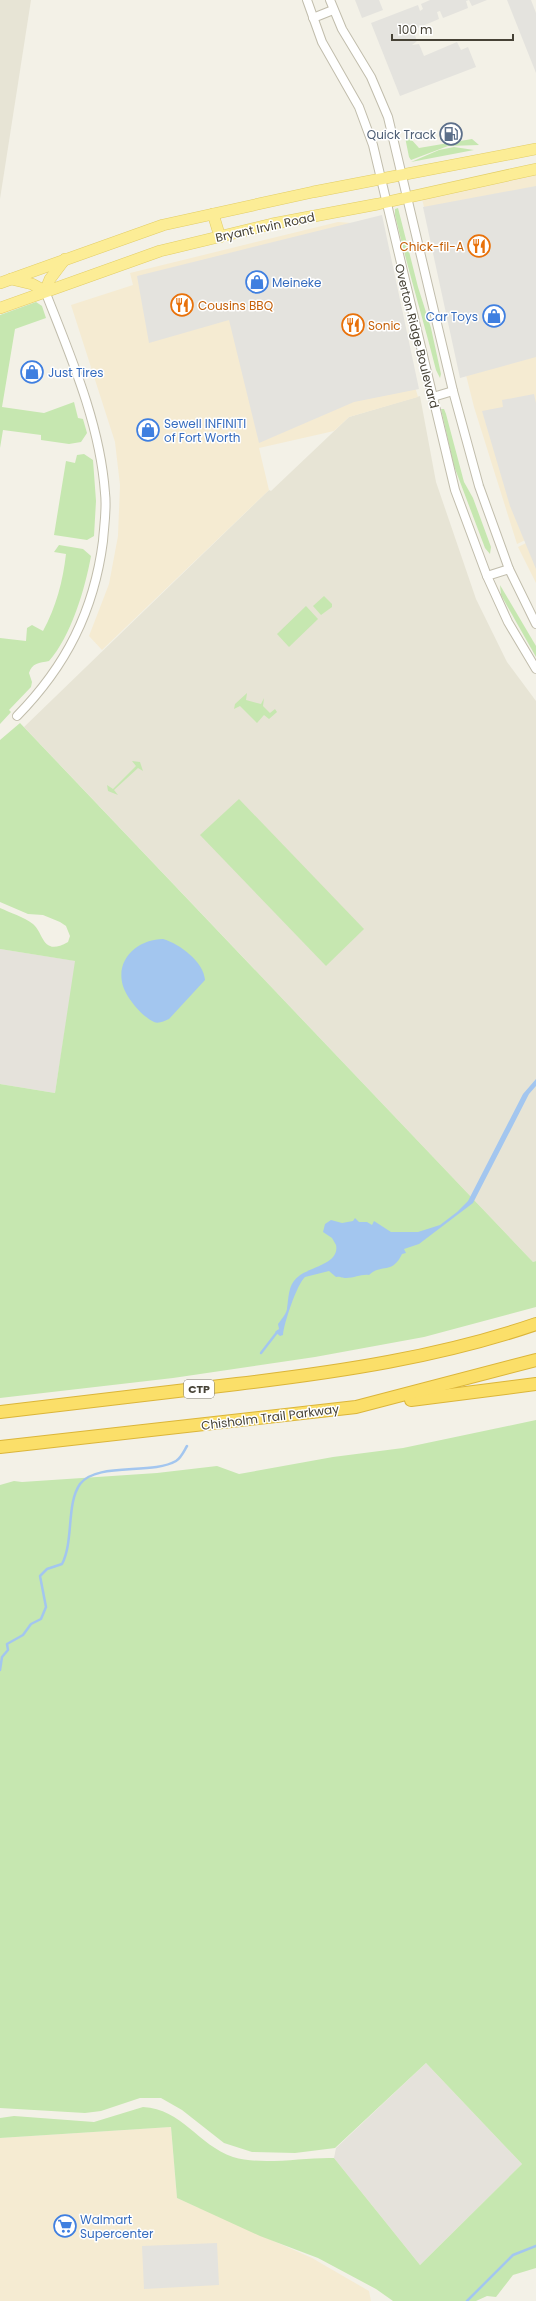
<svg xmlns="http://www.w3.org/2000/svg" width="536" height="2301" font-family="Poppins,sans-serif">
  <style>
    .residential { fill: #e7e4d5 }
    .commercial { fill: #f5ebd2 }
    .industrial { fill: #e5e2db }
    .green { fill: #c6e7b0 }
    .parking { fill: #e4e3de }
    .water { fill: #a3c6ef }
    .lines { fill: none; stroke-linecap: round; stroke-linejoin: round }
    .stream { stroke: #a3c6ef; stroke-width: 2.5 }
    .minor-casing { stroke: #c1bdac; stroke-width: 10 }
    .major-casing { stroke: #e2cd66; stroke-width: 12 }
    .highway-casing { stroke: #dbb539; stroke-width: 14 }
    .minor { stroke: #fff; stroke-width: 8 }
    .major { stroke: #fced96; stroke-width: 11 }
    .highway { stroke: #fbdf69; stroke-width: 12 }
    .labels { text-anchor: middle; dominant-baseline: central; stroke-width: 3; stroke-linejoin: round; paint-order: stroke }
    .shield { fill: #fff; stroke: #7e7b72; stroke-width: 1 }
    .shield-label { font-size: 11px; font-weight: bold; fill: #464236 }
    .service-label { font-size: 12px; fill: #4e5e75; stroke: #fff; text-anchor: end }
    .street-label { font-size: 12px; fill: #464236; stroke: #fff }
    .food-label { font-size: 12px; fill: #c56008; stroke: #fff; text-anchor: start }
    .shop-label { font-size: 12px; fill: #366cbe; stroke: #fff; text-anchor: start }
  </style>
  <rect width="100%" height="100%" fill="#f3f1e7"/>
  <g class="residential">
    <polygon points="0,0 31,0 0,199"/>
    <polygon points="420,396 436,482 476,599 507,662 536,701 536,1261 533,1262 24,727 269,490 271,491 349,417"/>
  </g>
  <g class="commercial">
    <polygon points="536,174 536,535 517,544 474,407 422,199"/>
    <polygon points="338,222 367,224 418,397 349,417 334,431 259,448 269,490 102,650 89,636 109,584 118,536 120,485 115,442 71,305 133,285 130,273"/>
    <polygon points="536,538 536,583 518,547"/>
    <polygon points="171,2127 177,2198 312,2258 369,2291 371,2301 0,2301 0,2138"/>
  </g>
  <g class="industrial">
    <polygon points="0,949 76,961 55,1093 0,1084"/>
    <polygon points="426,2063 522,2164 420,2265 334,2158 336,2148"/>
  </g>
  <g class="green">
    <polygon points="405,137 410,138 419,148 472,139 479,145 448,146 411,160 409,157"/>
    <polygon points="454,147 474,150 411,162 439,150"/>
    <path d="M398 208 418 287 431 328 441 374 440 378 436 370C423 318 407 267 395 215V209Z"/>
    <polygon points="36,302 42,306 46,318 15,329 2,407 44,413 74,402 78,418 83,419 87,433 81,442 69,444 41,440 41,435 3,430 0,448 0,315"/>
    <polygon points="441,409 444,409 446,414 464,482 473,498 491,547 490,554 485,548 454,466"/>
    <polygon points="84,454 93,460 96,501 94,536 87,540 54,535 66,461 75,463 77,455"/>
    <path d="M59 545 83 549 91 556C85 589 71 636 49 661 39 663 32 663 29 673L32 682 31 687 9 710 11 712 0 724V638L26 641 27 628 32 625 43 631C56 607 63 581 66 554L54 552Z"/>
    <polygon points="500,585 536,646 536,657 501,595"/>
    <polygon points="324,596 332,604 332,607 321,615 313,606"/>
    <polygon points="306,606 318,619 289,647 277,634"/>
    <polygon points="247,693 246,700 261,704 264,698 263,706 270,713 275,709 277,712 269,719 264,715 257,723 240,706 234,709 235,704"/>
    <path d="M20 723 533 1262 536 1261V1307L424 1337 315 1357 173 1378 0 1398V1084L55 1093 75 961 0 949V908C11 913 24 917 33 924 44 933 42 957 68 942L70 936 66 926 60 922 43 915 28 914 0 902V740Z"/>
    <polygon points="132,761 140,762 143,771 138,768 114,790 118,795 108,791 107,785 113,789 136,766"/>
    <polygon points="239,799 364,929 326,966 200,835"/>
    <path d="M536 1420V2268L513 2275 496 2297 487 2296 476 2301H393L376 2289 318 2258 260 2236 177 2198 171 2127 0 2138V2118L14 2116 94 2122 143 2107C182 2109 198 2145 233 2157 263 2166 303 2157 334 2158L420 2265 522 2164 426 2063 335 2148 295 2153 252 2152 224 2143 182 2110 161 2098H140L101 2111 85 2113 0 2108V1485L14 1481 22 1482 157 1473 217 1466 239 1474 333 1457 403 1448Z"/>
  </g>
  <g class="parking">
    <polygon points="355,0 379,0 383,10 362,18"/>
    <polygon points="430,0 487,0 472,6 469,0 466,1 468,8 443,18 440,11 437,12 439,19 413,30 417,41 412,45 419,44 424,56 457,42 461,50 468,47 476,67 400,96 371,23 418,5 420,11 423,9 421,4"/>
    <polygon points="507,0 531,0 536,13 536,73"/>
    <polygon points="536,186 536,357 460,378 423,207"/>
    <polygon points="382,215 419,389 354,402 259,443 229,320 149,343 137,276"/>
    <polygon points="534,394 536,403 536,569 510,506 482,411 503,407 502,400"/>
    <polygon points="217,2243 219,2285 144,2289 142,2246"/>
  </g>
  <g class="water">
    <path d="M163 939C180 944 204 962 205 980L169 1019C164 1021 159 1024 154 1022 141 1016 124 995 122 982 117 956 141 939 163 939Z"/>
    <path d="M536 1079V1086L529 1094 473 1203 419 1244 404 1249 406 1253 402 1254C392 1275 382 1263 369 1275 361 1274 355 1278 346 1278 341 1278 341 1276 336 1277L329 1271 305 1277C297 1284 284 1323 283 1335L280 1336 275 1332 279 1329 278 1324C281 1320 286 1314 287 1309 289 1296 288 1284 299 1276 310 1267 340 1264 336 1245L332 1238 323 1232 325 1224 331 1220 342 1223 353 1221 355 1218 359 1222H367L372 1225 374 1221 391 1232H418L440 1225 457 1212 468 1201 523 1094Z"/>
  </g>
  <g class="lines">
    <g class="stream">
      <polyline points="261,1353 278,1331"/>
      <path d="M0 1670 2 1657 8 1650 7 1644 23 1635 31 1624 41 1619 46 1607 40 1576 47 1569 62 1564C74 1541 66 1504 80 1484 96 1462 152 1475 176 1461 181 1458 184 1451 187 1446"/>
      <polyline points="467,2301 513,2255 536,2246"/>
    </g>
    <g class="minor-casing">
      <g id="minor">
        <polyline points="307,0 322,42 359,107 373,145 455,490 487,576 508,622 536,669"/>
        <polyline points="330,0 342,29 371,77 388,117 453,391 479,486 509,569 536,624"/>
        <polyline points="313,18 333,10"/>
        <polyline points="433,397 453,391"/>
        <polyline points="487,576 509,569"/>
        <path d="M17 716C66 666 94 611 103 541 104 526 107 509 105 493 100 423 70 355 45 291"/>
      </g>
    </g>
    <g class="major-casing">
      <g id="major">
        <polyline points="213,214 220,237"/>
        <polyline points="11,279 32,284 45,291 50,279 65,259"/>
        <polyline points="0,283 163,225 313,192 536,149"/>
        <polyline points="0,308 160,251 272,224 378,204 536,169"/>
      </g>
    </g>
    <g class="highway-casing">
      <g id="highway">
        <polyline points="411,1400 536,1384"/>
        <path d="M0 1412C79 1402 158 1394 237 1384 338 1372 440 1357 536 1324"/>
        <polyline points="0,1447 356,1407 536,1360"/>
      </g>
    </g>
    <use href="#minor" class="minor"/>
    <use href="#major" class="major"/>
    <use href="#highway" class="highway"/>
  </g>
  <defs>
    <g id="fuel-ring" transform="scale(1.15)"><circle r="9.5" fill="#fff" stroke="#5c6f8a" stroke-width="1.5"/><path d="M-5.5-6h7V0h2V4h1.3V-2.5L3-4.5l.8-.8L6-3V5H2.5V1h-1V6h-7ZM-4.2-4.7v3.2H.2V-4.7Z" fill="#5c6f8a"/></g>
    <g id="restaurant-ring" transform="scale(1.15)"><circle r="9.5" fill="#fff" stroke="#e8710a" stroke-width="1.5"/><path d="M-5-6h1v4h1v-4h1v4h1v-4h1v5L-1.5 .5V6h-2V.5L-5-1ZM5-6V6H3V1.5H1.5Q1.5-4 5-6Z" fill="#e8710a"/></g>
    <g id="shop-ring" transform="scale(1.15)"><circle r="9.5" fill="#fff" stroke="#3f7fe0" stroke-width="1.5"/><path d="M-5-2.5h2.3a2.7 3.5 0 0 1 5.4 0H5L5.5 6h-11ZM-1.5-2.5h3a1.5 2.3 0 0 0-3 0Z" fill="#3f7fe0"/></g>
    <g id="supermarket-ring" transform="scale(1.15)"><circle r="9.5" fill="#fff" stroke="#3f7fe0" stroke-width="1.5"/><path d="M-6-5.5h2.5l.6 2H6L4.5 2H-2.5L-4.4-4H-6ZM-1.5 3.2a1.3 1.3 0 1 0 .1 0ZM3 3.2a1.3 1.3 0 1 0 .1 0Z" fill="#3f7fe0"/></g>
  </defs>
  <g fill-rule="evenodd">
    <use href="#fuel-ring" x="451" y="134"/>
    <use href="#restaurant-ring" x="479" y="246"/>
    <use href="#shop-ring" x="257" y="282"/>
    <use href="#restaurant-ring" x="182" y="305"/>
    <use href="#shop-ring" x="494" y="316"/>
    <use href="#restaurant-ring" x="353" y="325"/>
    <use href="#shop-ring" x="32" y="372"/>
    <use href="#shop-ring" x="148" y="430"/>
    <use href="#supermarket-ring" x="65" y="2226"/>
  </g>
  <g class="labels">
    <rect class="shield" x="184" y="1380" width="30" height="18" rx="3"/>
    <g class="shield-label">
      <text x="199" y="1389">CTP</text>
    </g>
    <g class="service-label">
      <text x="436" y="134">Quick Track</text>
    </g>
    <g class="street-label">
      <text transform="translate(265 227) rotate(-12)">Bryant Irvin Road</text>
      <text transform="translate(417 336) rotate(76)">Overton Ridge Boulevard</text>
      <text transform="translate(270 1417) rotate(-7)">Chisholm Trail Parkway</text>
    </g>
    <g class="food-label">
      <text x="464" y="246" text-anchor="end">Chick-fil-A</text>
      <text x="198" y="305">Cousins BBQ</text>
      <text x="368" y="325">Sonic</text>
    </g>
    <g class="shop-label">
      <text x="272" y="282">Meineke</text>
      <text x="478" y="316" text-anchor="end">Car Toys</text>
      <text x="48" y="372">Just Tires</text>
      <text x="164" y="423">Sewell INFINITI<tspan x="164" dy="14">of Fort Worth</tspan></text>
      <text x="80" y="2219">Walmart<tspan x="80" dy="14">Supercenter</tspan></text>
    </g>
  </g>
  <path d="M392 34v6h121v-6" fill="none" stroke="#464236" stroke-width="2"/>
  <text x="398" y="34" font-size="12" fill="#464236" stroke="#ffffff" stroke-width="3" paint-order="stroke">100 m</text>
</svg>
